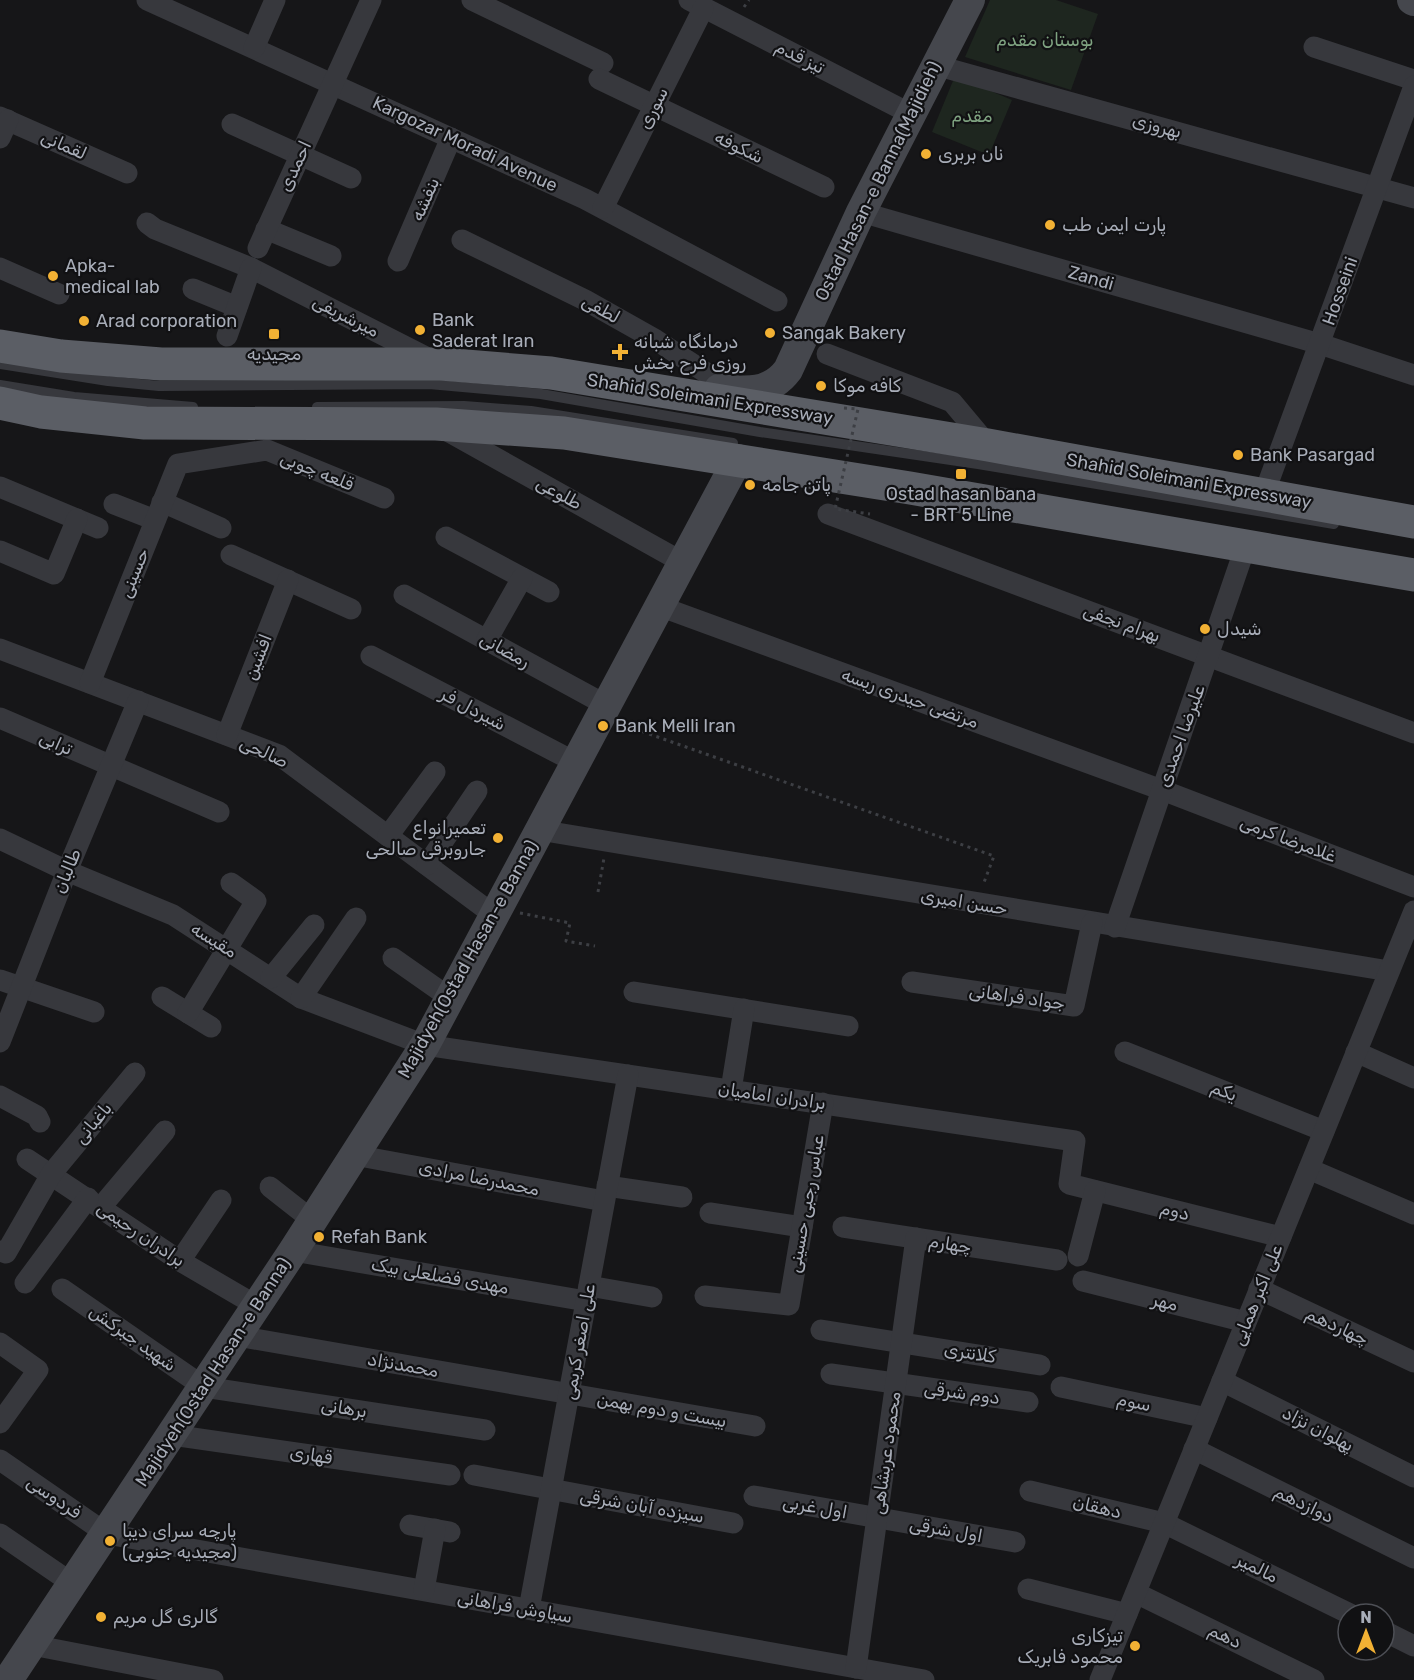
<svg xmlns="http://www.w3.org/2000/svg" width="1414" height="1680" font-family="Rubik,Cairo,sans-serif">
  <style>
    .green { fill: #1e261f }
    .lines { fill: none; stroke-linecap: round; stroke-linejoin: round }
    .path { stroke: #3d3f44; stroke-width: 3; stroke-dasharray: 3 4.5; stroke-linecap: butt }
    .service { stroke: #37383d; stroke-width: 10 }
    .minor { stroke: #37383d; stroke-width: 21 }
    .secondary { stroke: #45474d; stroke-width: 30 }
    .trunk { stroke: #5b5e65; stroke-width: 33 }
    .path-bridge { stroke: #3d3f44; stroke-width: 3; stroke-dasharray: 3 4.5; stroke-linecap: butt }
    .poi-dot { fill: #f2b134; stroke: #111113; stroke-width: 2 }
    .labels { text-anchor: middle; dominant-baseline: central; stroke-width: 4.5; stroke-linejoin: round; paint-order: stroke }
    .park-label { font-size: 18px; fill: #7fa381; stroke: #111113 }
    .street-label { font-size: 18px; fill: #a8adb8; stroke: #111113 }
    .poi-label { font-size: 18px; fill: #a8adb8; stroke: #111113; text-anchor: start }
  </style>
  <rect width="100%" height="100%" fill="#161618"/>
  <g class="green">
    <polygon points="990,0 1056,0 1098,14 1071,90 965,57"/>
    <polygon points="955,76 1012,100 989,155 932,132"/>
  </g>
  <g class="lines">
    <g class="path">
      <polyline points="744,7 749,0"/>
      <polyline points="621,724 994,856 983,885"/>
      <polyline points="598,892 604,858"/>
      <polyline points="520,913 570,923 566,941 595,946"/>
    </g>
    <g class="service">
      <polyline points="0,364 108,381 159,386 429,384 541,394 760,432 978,464 1334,524"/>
      <polyline points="0,385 74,397 193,407"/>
      <polyline points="317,407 464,406 531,411 733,443"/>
    </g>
    <g class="minor">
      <polyline points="147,0 585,199 777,301"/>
      <polyline points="472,0 603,63"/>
      <polyline points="689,0 911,114"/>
      <polyline points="1314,47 1414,80"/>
      <polyline points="254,48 275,0"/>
      <polyline points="935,65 1414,198"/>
      <polyline points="599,79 824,187"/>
      <polyline points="0,117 127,173"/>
      <polyline points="232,124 351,178"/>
      <polyline points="0,138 8,120"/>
      <polyline points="603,208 703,9"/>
      <polyline points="861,212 1320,344 1414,375"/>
      <polyline points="147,223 155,229 251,268 432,360"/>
      <polyline points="266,229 331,256"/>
      <polyline points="462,240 585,300 656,340 734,391"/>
      <polyline points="258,248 371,0"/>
      <polyline points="398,261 451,138"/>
      <polyline points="0,268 59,294"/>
      <polyline points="193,289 237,307"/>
      <polyline points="227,336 251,268"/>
      <polyline points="827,354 952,402 988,445"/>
      <polyline points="444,429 682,562"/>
      <polyline points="0,487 98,528"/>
      <polyline points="1264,494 1414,86"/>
      <polyline points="162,502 221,528"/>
      <polyline points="114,504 155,520"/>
      <polyline points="828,514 1414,733"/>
      <polyline points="446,537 549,592"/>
      <polyline points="0,551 54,574 77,519"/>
      <polyline points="231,555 351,609"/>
      <polyline points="404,595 606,705"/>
      <polyline points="659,606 1162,790 1414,887"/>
      <polyline points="487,640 522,578"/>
      <polyline points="0,649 279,755 494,915"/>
      <polyline points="371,656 575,762"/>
      <polyline points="90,683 178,464 267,450 384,498"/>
      <polyline points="0,718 219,812"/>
      <polyline points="227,735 288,580"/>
      <polyline points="539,830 1389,971"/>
      <polyline points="388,836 435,772"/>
      <polyline points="0,839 67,871 173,915 301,998 425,1045 1075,1141 1069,1184 1281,1237"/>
      <polyline points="427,865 477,791"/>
      <polyline points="1115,927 1246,545"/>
      <polyline points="393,958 450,998"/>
      <polyline points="271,978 314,925"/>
      <polyline points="0,980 94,1012"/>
      <polyline points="912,982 1074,1006 1092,923"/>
      <polyline points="634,992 848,1026"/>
      <polyline points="162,997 211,1027"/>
      <polyline points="301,998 356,918"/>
      <polyline points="188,1013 256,901 231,883"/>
      <polyline points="0,1042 67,871 138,701"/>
      <polyline points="1125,1052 1324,1131"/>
      <polyline points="1356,1052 1414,1078"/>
      <polyline points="731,1090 744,1009"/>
      <polyline points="0,1096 37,1116 40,1122"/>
      <polyline points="354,1155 604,1201"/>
      <polyline points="27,1159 180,1261 257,1306"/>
      <polyline points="1309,1169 1414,1214"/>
      <polyline points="607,1186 682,1197"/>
      <polyline points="270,1187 312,1220"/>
      <polyline points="101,1207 165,1131"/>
      <polyline points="710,1213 802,1227"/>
      <polyline points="843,1227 1057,1260"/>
      <polyline points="0,1251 6,1253 52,1173 135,1073"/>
      <polyline points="293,1251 586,1301"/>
      <polyline points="1078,1256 1095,1191"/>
      <polyline points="180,1261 221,1200"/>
      <polyline points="1083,1281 1246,1322"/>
      <polyline points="25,1283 88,1198"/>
      <polyline points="589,1286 652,1297"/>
      <polyline points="62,1289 204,1387 485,1430"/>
      <polyline points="1259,1289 1414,1362"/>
      <polyline points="705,1296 789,1305 823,1103"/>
      <polyline points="821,1330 1040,1365"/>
      <polyline points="237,1336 755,1426"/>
      <polyline points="0,1343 38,1370 0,1423"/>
      <polyline points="831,1374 1028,1402"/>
      <polyline points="1222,1381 1414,1477"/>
      <polyline points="1061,1387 1207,1418"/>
      <polyline points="172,1435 450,1475"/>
      <polyline points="1194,1449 1414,1558"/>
      <polyline points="0,1460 107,1534 924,1680"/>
      <polyline points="474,1475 733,1523"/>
      <polyline points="1030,1491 1164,1523 1350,1614"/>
      <polyline points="754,1496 1015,1542"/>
      <polyline points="410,1525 450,1532"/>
      <polyline points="0,1534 73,1584"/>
      <polyline points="1028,1589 1127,1614"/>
      <polyline points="424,1590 435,1529"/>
      <polyline points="1136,1593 1314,1680"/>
      <polyline points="529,1609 628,1075"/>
      <polyline points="1384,1631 1414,1646"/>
      <polyline points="32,1645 213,1680"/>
      <polyline points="856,1668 916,1238"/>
      <polyline points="1100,1680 1414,911"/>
    </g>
    <g class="secondary">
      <polyline points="1412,0 1414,1"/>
      <path d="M719 389C747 392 770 394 788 370L861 212 970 0"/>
      <polyline points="8,1680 293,1251 425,1045 738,459"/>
    </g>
    <g class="trunk">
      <polyline points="0,346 61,356 161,364 441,364 551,373 988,445 1414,522"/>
      <polyline points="0,403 41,412 145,423 436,424 564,433 910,488 1414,575"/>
    </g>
    <polyline class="path-bridge" points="844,408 858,409 835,509 870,514"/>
  </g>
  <g class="poi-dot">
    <circle cx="926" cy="154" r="6"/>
    <circle cx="1050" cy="225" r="6"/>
    <circle cx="53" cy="276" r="6"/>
    <circle cx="84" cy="321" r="6"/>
    <circle cx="420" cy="330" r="6"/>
    <circle cx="770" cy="333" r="6"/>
    <rect x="268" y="328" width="12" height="12" rx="3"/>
    <path d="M617 343h6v6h6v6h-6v6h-6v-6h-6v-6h6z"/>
    <circle cx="821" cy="386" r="6"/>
    <circle cx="1238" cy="455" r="6"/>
    <rect x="955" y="468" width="12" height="12" rx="3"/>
    <circle cx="750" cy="485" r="6"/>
    <circle cx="1205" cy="629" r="6"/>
    <circle cx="603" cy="726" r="6"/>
    <circle cx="498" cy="838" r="6"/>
    <circle cx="319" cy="1237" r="6"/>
    <circle cx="110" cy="1541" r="6"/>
    <circle cx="101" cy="1617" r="6"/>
    <circle cx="1135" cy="1646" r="6"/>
  </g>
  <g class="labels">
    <g class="park-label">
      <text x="1045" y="40">بوستان مقدم</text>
      <text x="972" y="116">مقدم</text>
    </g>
    <g class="street-label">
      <text transform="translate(800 57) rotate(27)">تیز قدم</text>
      <text transform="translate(653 108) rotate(-63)">سوری</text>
      <text transform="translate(1157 126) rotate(15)">بهروزی</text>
      <text transform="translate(465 144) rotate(25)">Kargozar Moradi Avenue</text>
      <text transform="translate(64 145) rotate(24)">لقمانی</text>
      <text transform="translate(739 147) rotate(26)">شکوفه</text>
      <text transform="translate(295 166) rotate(-65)">احمدی</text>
      <text transform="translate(878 181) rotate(-64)">Ostad Hasan-e Banna(Majidieh)</text>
      <text transform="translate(425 199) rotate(-66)">بنفشه</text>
      <text transform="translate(1091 278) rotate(16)">Zandi</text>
      <text transform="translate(1340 291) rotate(-70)">Hosseini</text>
      <text transform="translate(601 309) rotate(29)">لطفی</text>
      <text transform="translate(346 316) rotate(27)">میرشریفی</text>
      <text transform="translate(710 399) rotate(9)">Shahid Soleimani Expressway</text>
      <text transform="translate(317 471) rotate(22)">قلعه چوبی</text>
      <text transform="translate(1189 481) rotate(10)">Shahid Soleimani Expressway</text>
      <text transform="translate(559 493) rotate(29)">طلوعی</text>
      <text transform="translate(134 573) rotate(-68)">حسینی</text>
      <text transform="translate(1122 623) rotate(20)">بهرام نجفی</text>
      <text transform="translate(505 650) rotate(29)">رمضانی</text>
      <text transform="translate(258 657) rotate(-69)">افشین</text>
      <text transform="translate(910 698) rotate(20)">مرتضی حیدری ریسه</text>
      <text transform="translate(473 709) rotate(28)">شیردل فر</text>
      <text transform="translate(1181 736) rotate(-70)">علیرضا احمدی</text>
      <text transform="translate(56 743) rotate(24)">ترابی</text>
      <text transform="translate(264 752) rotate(25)">صالحی</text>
      <text transform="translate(1288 839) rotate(21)">غلامرضا کرمی</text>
      <text transform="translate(67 871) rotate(-68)">طالبان</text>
      <text transform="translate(964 902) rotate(9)">حسن امیری</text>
      <text transform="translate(214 940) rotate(32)">مقیسه</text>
      <text transform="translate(468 959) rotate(-61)">Majidyeh(Ostad Hasan-e Banna)</text>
      <text transform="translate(1017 997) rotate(8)">جواد فراهانی</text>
      <text transform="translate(1224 1091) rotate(22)">یکم</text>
      <text transform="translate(772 1096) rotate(8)">برادران امامیان</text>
      <text transform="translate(93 1123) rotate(-50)">باغبانی</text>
      <text transform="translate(479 1178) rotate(11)">محمدرضا مرادی</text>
      <text transform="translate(806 1204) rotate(-80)">عباس رجبی حسینی</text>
      <text transform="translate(1175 1211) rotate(14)">دوم</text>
      <text transform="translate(141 1234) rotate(34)">برادران رحیمی</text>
      <text transform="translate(950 1244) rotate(9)">چهارم</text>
      <text transform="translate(440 1276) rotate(10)">مهدی فضلعلی بیک</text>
      <text transform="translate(1257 1295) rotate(-68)">علی اکبر همایی</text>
      <text transform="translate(1165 1302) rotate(14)">مهر</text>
      <text transform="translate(1337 1326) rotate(25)">چهاردهم</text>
      <text transform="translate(133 1338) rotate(35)">شهید جبرکش</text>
      <text transform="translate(579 1342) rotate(-80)">علی اصغر کریمی</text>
      <text transform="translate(970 1353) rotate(9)">کلانتری</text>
      <text transform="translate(403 1365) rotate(10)">محمدنژاد</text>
      <text transform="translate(213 1372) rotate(-57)">Majidyeh(Ostad Hasan-e Banna)</text>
      <text transform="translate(962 1393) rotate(8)">دوم شرقی</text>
      <text transform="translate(1134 1402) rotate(12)">سوم</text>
      <text transform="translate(344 1408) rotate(9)">برهانی</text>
      <text transform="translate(662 1410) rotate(10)">بیست و دوم بهمن</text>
      <text transform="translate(1318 1429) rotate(27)">پهلوان نژاد</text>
      <text transform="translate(886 1453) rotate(-82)">محمود عربشاهی</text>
      <text transform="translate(311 1455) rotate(8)">قهاری</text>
      <text transform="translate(54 1497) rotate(34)">فردوسی</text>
      <text transform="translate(1304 1504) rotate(26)">دوازدهم</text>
      <text transform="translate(642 1506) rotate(10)">سیزده آبان شرقی</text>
      <text transform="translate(815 1507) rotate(10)">اول غربی</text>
      <text transform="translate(1097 1507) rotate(13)">دهقان</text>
      <text transform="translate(946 1530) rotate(10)">اول شرقی</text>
      <text transform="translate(1257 1568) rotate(26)">مالمیر</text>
      <text transform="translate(515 1607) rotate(10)">سیاوش فراهانی</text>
      <text transform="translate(1225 1636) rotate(26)">دهم</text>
    </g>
    <g class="poi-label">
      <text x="938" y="154">نان بربری</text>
      <text x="1062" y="225">پارت ایمن طب</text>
      <text x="65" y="266">Apka-<tspan x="65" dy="21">medical lab</tspan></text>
      <text x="432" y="320">Bank<tspan x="432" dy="21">Saderat Iran</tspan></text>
      <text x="96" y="321">Arad corporation</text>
      <text x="782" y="333">Sangak Bakery</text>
      <text x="634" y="342">درمانگاه شبانه<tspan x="634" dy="21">روزی فرح بخش</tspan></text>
      <text x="274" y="354" text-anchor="middle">مجیدیه</text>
      <text x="833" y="386">کافه موکا</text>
      <text x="1250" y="455">Bank Pasargad</text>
      <text x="762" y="485">پاتن جامه</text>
      <text x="961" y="494" text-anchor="middle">Ostad hasan bana<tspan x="961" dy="21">- BRT 5 Line</tspan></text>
      <text x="1217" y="629">شیدل</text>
      <text x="615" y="726">Bank Melli Iran</text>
      <text x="486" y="828" text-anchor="end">تعمیرانواع<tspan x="486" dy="21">جاروبرقی صالحی</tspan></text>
      <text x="331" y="1237">Refah Bank</text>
      <text x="122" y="1531">پارچه سرای دیبا<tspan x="122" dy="21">(مجیدیه جنوبی)</tspan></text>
      <text x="113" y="1617">گالری گل مریم</text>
      <text x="1123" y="1636" text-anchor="end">تیزکاری<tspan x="1123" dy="21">محمود فابریک</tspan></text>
    </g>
  </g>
  <g transform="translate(1366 1632)"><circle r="28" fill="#111113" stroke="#4d4f55" stroke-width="1.5"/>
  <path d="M0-4.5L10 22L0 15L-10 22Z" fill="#f2b134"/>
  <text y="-9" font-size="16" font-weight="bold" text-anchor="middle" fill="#a8adb8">N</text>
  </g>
</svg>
